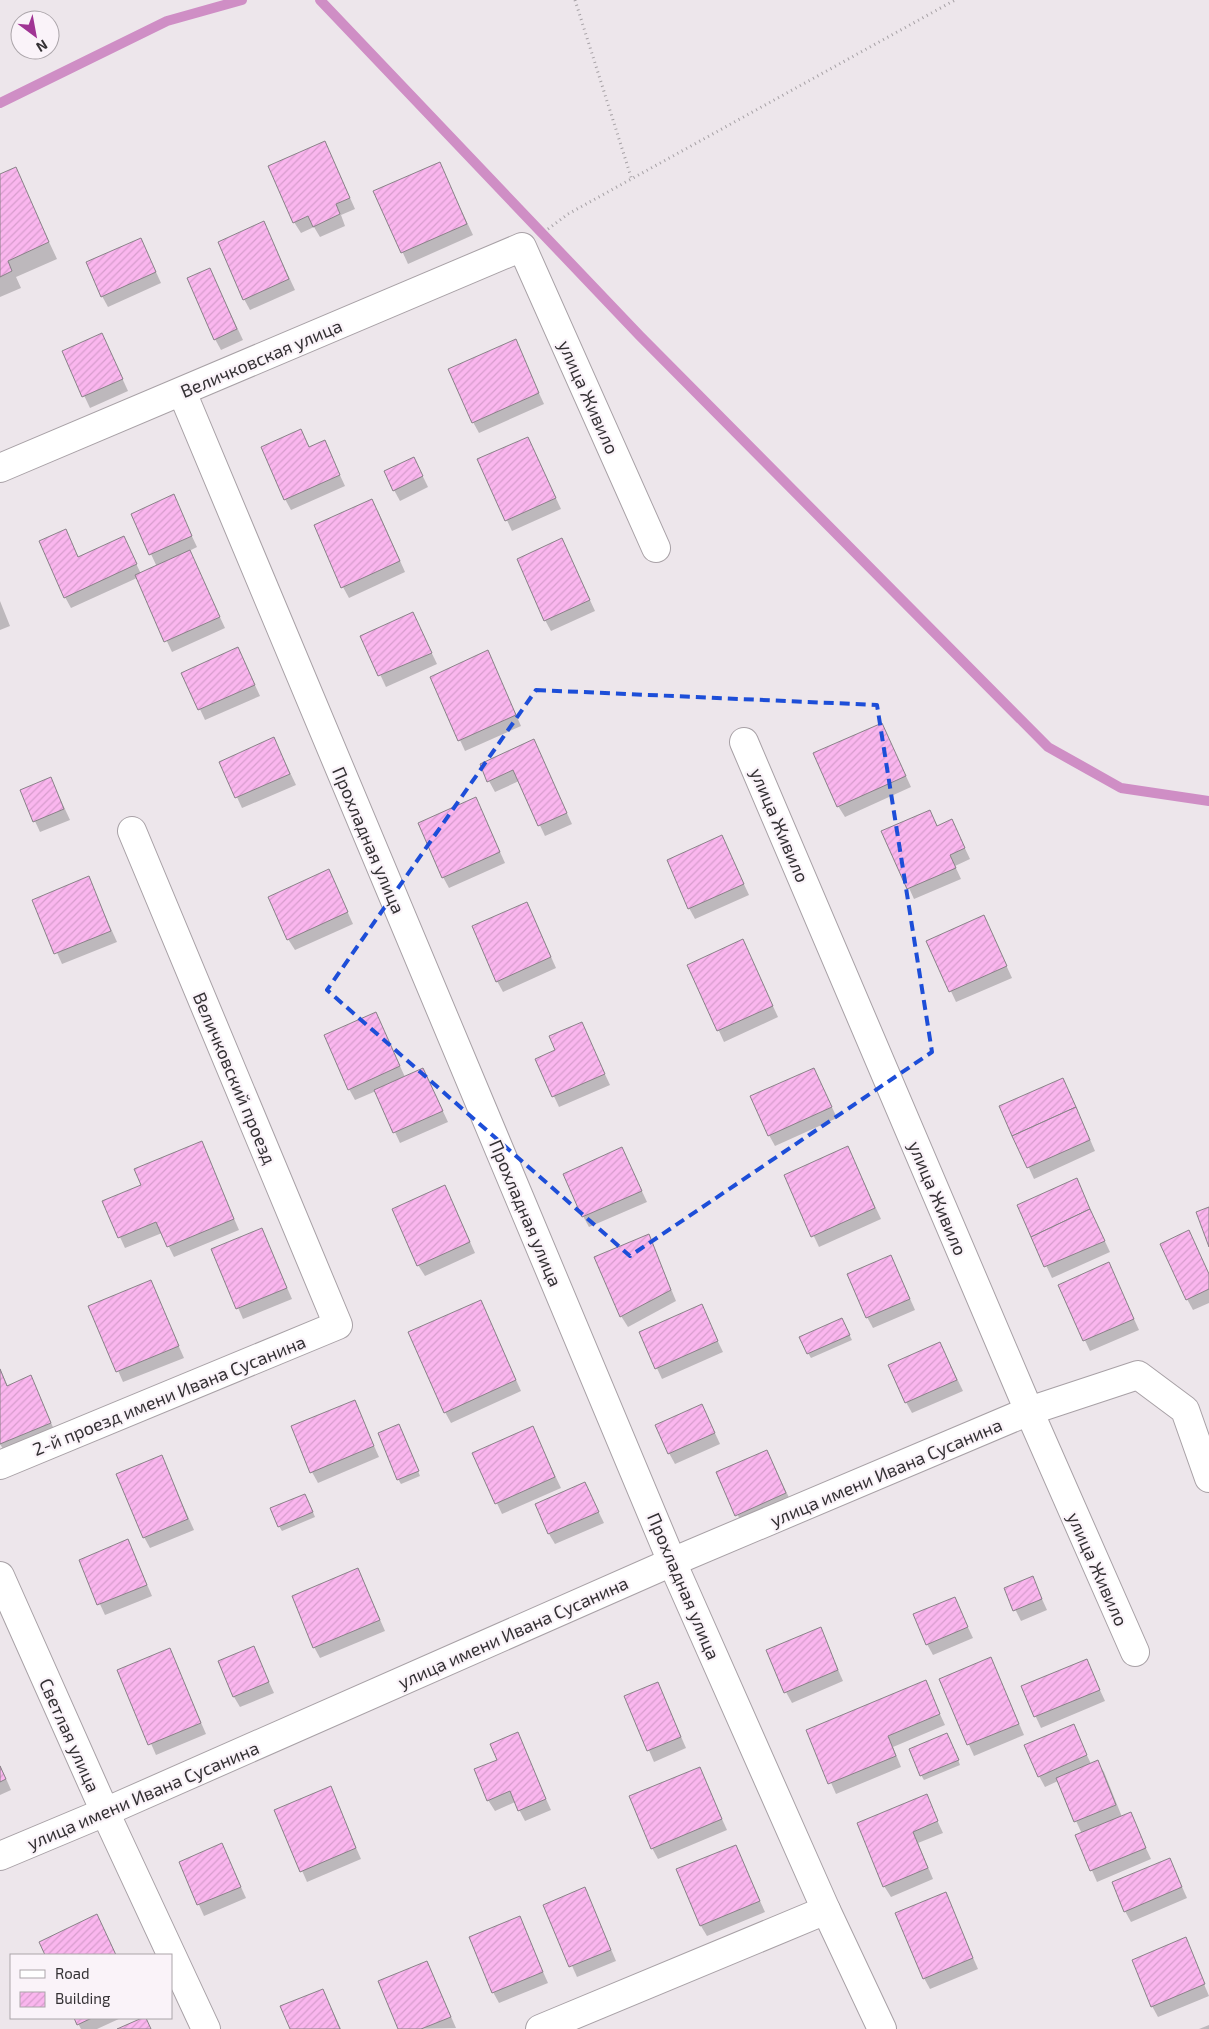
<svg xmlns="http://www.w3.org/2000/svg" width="1209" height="2029" font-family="'Exo 2',sans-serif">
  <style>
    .shadow { fill: #0003 }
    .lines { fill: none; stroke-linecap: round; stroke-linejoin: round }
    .stream { stroke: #cf8ec5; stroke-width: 10 }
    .building { fill: url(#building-hatch); stroke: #898288 }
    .minor-casing { stroke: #a8a1a6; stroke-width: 30 }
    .path { stroke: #a6a1a5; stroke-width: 3; stroke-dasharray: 1 4; stroke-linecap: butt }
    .minor { stroke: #fff; stroke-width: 28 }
    .marked { fill: none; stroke: #1d4ed8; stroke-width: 4; stroke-dasharray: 10 6; stroke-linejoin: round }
    .labels { text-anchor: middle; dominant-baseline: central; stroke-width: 4.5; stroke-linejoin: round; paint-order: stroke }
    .street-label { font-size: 18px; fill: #343134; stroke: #faf3f9 }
  </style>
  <defs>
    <pattern id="building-hatch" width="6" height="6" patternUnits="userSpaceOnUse" patternTransform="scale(1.25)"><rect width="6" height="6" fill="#fab6ee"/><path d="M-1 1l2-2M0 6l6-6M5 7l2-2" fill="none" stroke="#d79dcd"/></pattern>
  </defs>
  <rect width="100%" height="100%" fill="#ede6eb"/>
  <g class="shadow">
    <polygon points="325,142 355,209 341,215 345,226 320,237 314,227 301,233 294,222"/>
    <polygon points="439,163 473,235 408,264 375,192"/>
    <polygon points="15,169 57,259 16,277 21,288 0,297 0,175"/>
    <polygon points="269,234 295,290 250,310 244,299"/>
    <polygon points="141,239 161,283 108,307 102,296"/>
    <polygon points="210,270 243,340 221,350 215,339"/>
    <polygon points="515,341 544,404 479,433 473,422"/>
    <polygon points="107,345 128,391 90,408 63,351"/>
    <polygon points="301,431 310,448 324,441 345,486 291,510 285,499"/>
    <polygon points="528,438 561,509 512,531 479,460"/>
    <polygon points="414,458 428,487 400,501 394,490"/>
    <polygon points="173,496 197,547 189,551 225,628 172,652 137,578 71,608 65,597 65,531 79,558 124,538 141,574 157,567 133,515"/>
    <polygon points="378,511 405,572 349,598 343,587"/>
    <polygon points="562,540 595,611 551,631 545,620"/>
    <polygon points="0,601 10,626 0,630"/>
    <polygon points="413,614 437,664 386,687 362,636"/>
    <polygon points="238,648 260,696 205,720 183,673"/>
    <polygon points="493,663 521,726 465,751 431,677"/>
    <polygon points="882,724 911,787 845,817 838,806"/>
    <polygon points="274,739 296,785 242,808 221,763"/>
    <polygon points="534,741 572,824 545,836 519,781 495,792 489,781"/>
    <polygon points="51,779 70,820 40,832 21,791"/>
    <polygon points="476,799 505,863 449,888 443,877"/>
    <polygon points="929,811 938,827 952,821 970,859 955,866 961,879 914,899 883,831"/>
    <polygon points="722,837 749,895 695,919 689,908"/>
    <polygon points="329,871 353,924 295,950 288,939"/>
    <polygon points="88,878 117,942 62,964 34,901"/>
    <polygon points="532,914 556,968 503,992 497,981"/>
    <polygon points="984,917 1012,978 956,1002 928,942"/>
    <polygon points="743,941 778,1017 724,1042 689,965"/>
    <polygon points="376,1014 405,1077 423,1069 448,1122 400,1143 376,1091 355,1100 349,1089"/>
    <polygon points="581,1023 610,1085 559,1107 537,1060 557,1051"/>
    <polygon points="814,1069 837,1118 775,1146 769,1135"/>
    <polygon points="1069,1091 1095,1151 1034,1179 1001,1107"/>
    <polygon points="201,1142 239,1230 174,1257 162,1233 125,1248 104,1202 143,1185"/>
    <polygon points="622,1149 647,1202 589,1227 583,1216"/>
    <polygon points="853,1159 881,1219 819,1247 785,1175"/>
    <polygon points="1076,1180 1110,1252 1052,1278 1018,1206"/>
    <polygon points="450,1197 475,1253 425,1276 418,1265"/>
    <polygon points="262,1230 292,1299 243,1319 213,1250"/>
    <polygon points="649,1236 676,1301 628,1327 621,1316"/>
    <polygon points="896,1267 915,1310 873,1328 867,1317"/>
    <polygon points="1209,1274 1209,1303 1193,1310 1187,1299"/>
    <polygon points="1114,1275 1139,1330 1090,1351 1059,1286"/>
    <polygon points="150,1281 184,1358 123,1382 90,1306"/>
    <polygon points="701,1306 723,1352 662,1379 640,1332"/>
    <polygon points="486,1312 521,1391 451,1423 445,1412"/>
    <polygon points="844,1324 852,1340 811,1358 808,1353"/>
    <polygon points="940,1343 963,1391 912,1413 906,1402"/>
    <polygon points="0,1368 8,1387 31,1377 56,1434 6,1454 0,1444"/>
    <polygon points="354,1401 379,1457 318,1483 312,1472"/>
    <polygon points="702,1405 720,1444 675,1464 669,1453"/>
    <polygon points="532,1427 561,1488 502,1514 474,1454"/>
    <polygon points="402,1431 420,1476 401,1484 398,1479"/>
    <polygon points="767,1451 792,1504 743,1526 718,1473"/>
    <polygon points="161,1456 194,1530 150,1548 144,1537"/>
    <polygon points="585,1484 604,1523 555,1544 549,1534"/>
    <polygon points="308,1500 315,1517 282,1531 279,1526"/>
    <polygon points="128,1540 152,1596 105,1615 80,1561"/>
    <polygon points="358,1569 385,1631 320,1658 314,1647"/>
    <polygon points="1032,1577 1047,1610 1021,1621 1005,1589"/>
    <polygon points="954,1598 973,1638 933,1655 927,1644"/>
    <polygon points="820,1628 843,1681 792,1703 786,1692"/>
    <polygon points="253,1647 274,1693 240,1707 234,1697"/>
    <polygon points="169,1650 206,1734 156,1755 119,1671"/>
    <polygon points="991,1659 1024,1735 974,1756 940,1680"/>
    <polygon points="1086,1660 1105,1701 1041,1728 1022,1687"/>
    <polygon points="925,1682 945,1725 893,1747 901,1767 836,1794 808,1731"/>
    <polygon points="658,1684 686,1748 654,1762 626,1697"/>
    <polygon points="1073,1725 1091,1764 1097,1762 1104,1772 1122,1817 1130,1814 1151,1859 1097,1882 1077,1836 1082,1834 1058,1781 1045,1787 1039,1776"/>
    <polygon points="517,1734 551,1810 525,1821 515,1802 495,1811 488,1800 498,1761"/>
    <polygon points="950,1739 960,1765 924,1780 921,1775"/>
    <polygon points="0,1765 11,1790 0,1795"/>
    <polygon points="699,1768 727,1830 658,1859 652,1848"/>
    <polygon points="330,1788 361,1859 307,1882 276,1811"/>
    <polygon points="926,1796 943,1833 918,1843 933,1879 891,1897 884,1886"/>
    <polygon points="222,1845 246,1898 204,1916 180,1863"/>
    <polygon points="735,1846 765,1912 707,1936 701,1926"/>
    <polygon points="1170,1860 1187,1898 1131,1922 1125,1911"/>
    <polygon points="585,1889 616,1961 577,1977 545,1905"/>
    <polygon points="945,1894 978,1969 930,1989 924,1978"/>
    <polygon points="519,1918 548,1983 499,2003 493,1992"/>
    <polygon points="103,1927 116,1955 46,1955 40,1942"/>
    <polygon points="1185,1939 1209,1996 1158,2017 1152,2006"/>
    <polygon points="427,1962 456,2028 400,2029"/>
    <polygon points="323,1990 341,2029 291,2029"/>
    <polygon points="75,2018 121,2018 97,2029 81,2029"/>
    <polygon points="1209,2025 1209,2029 1199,2029"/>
  </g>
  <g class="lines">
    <g class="stream">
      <polyline points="320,0 640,336 1048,747 1121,788 1209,801"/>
      <polyline points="0,103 167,21 242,0"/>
    </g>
  </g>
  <g class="building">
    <polygon points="325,141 350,198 336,204 340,214 313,227 308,216 293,223 268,166"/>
    <polygon points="440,162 467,224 401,253 373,191"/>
    <polygon points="16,167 49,242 8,261 12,271 0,277 0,174"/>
    <polygon points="264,221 289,279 243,300 218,242"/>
    <polygon points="141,238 156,272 101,297 86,262"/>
    <polygon points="210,268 237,329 214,340 187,278"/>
    <polygon points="102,333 123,379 82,397 62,351"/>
    <polygon points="516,339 539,393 472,423 448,369"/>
    <polygon points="301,429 309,447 325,440 340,475 284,500 261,447"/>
    <polygon points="528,437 556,498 505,521 477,459"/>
    <polygon points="414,457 423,476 393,491 384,471"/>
    <polygon points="174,494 192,536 149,555 131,514"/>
    <polygon points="372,499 400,561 341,588 314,525"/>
    <polygon points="66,529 78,557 124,536 137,564 64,598 39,541"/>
    <polygon points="562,538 590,600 544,621 517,559"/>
    <polygon points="190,550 220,617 164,642 135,575"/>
    <polygon points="413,612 432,653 378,676 360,636"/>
    <polygon points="238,647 255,685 198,710 181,673"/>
    <polygon points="488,650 516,715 458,741 430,677"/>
    <polygon points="882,723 906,776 837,807 813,753"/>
    <polygon points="274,737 290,774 235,798 219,762"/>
    <polygon points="534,739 567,813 538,826 513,770 487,782 480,764"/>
    <polygon points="51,777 64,809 33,822 20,790"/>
    <polygon points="476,797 500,852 442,878 418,823"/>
    <polygon points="930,810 937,826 952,819 965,848 950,855 956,868 907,889 881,831"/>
    <polygon points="722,835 744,884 688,909 667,860"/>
    <polygon points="329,869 348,912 287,940 268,897"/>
    <polygon points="89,876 111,931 54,954 32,900"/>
    <polygon points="527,902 551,957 496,982 472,926"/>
    <polygon points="984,915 1007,966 949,992 926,941"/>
    <polygon points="743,939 773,1006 717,1031 687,965"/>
    <polygon points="376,1012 400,1066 348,1090 324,1035"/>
    <polygon points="582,1022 605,1074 552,1097 535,1059 555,1050 549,1036"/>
    <polygon points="423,1068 443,1111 393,1133 374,1090"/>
    <polygon points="814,1068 832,1107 768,1136 750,1096"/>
    <polygon points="1063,1078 1076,1107 1012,1136 999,1106"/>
    <polygon points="1076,1107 1090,1140 1027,1168 1012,1136"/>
    <polygon points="202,1141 234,1219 167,1247 156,1222 118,1238 102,1201 141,1185 134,1169"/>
    <polygon points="848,1146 875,1208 811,1237 784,1175"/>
    <polygon points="622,1147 642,1191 582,1217 563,1174"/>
    <polygon points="1077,1178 1090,1209 1031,1237 1017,1205"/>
    <polygon points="445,1185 470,1242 417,1266 392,1209"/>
    <polygon points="1209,1207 1209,1247 1196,1212"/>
    <polygon points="1090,1209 1105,1241 1044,1267 1031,1237"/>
    <polygon points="262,1228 287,1288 236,1309 211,1249"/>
    <polygon points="1189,1230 1209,1274 1209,1289 1186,1300 1160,1244"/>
    <polygon points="649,1234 671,1290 620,1317 594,1257"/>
    <polygon points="891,1255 910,1299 866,1318 847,1274"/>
    <polygon points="1109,1262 1134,1319 1083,1341 1058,1285"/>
    <polygon points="151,1280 179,1346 116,1372 88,1306"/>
    <polygon points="481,1300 516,1380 444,1413 408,1332"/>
    <polygon points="702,1304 718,1341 655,1369 639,1332"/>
    <polygon points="842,1318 850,1335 807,1354 799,1337"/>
    <polygon points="940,1342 957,1380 905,1403 888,1365"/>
    <polygon points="0,1369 7,1386 31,1375 51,1423 0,1444"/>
    <polygon points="355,1400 374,1446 310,1473 291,1426"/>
    <polygon points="702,1404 715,1433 668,1454 655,1425"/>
    <polygon points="399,1424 419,1471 397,1480 378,1433"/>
    <polygon points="533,1426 555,1477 495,1504 472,1453"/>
    <polygon points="767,1450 786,1493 735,1516 716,1472"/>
    <polygon points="162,1455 188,1519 143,1538 116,1474"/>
    <polygon points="585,1482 599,1512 548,1534 535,1504"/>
    <polygon points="305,1494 313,1512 278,1527 270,1508"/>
    <polygon points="128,1539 147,1585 97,1605 79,1560"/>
    <polygon points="358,1568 380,1620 313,1648 292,1596"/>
    <polygon points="1033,1576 1042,1599 1013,1611 1004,1588"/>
    <polygon points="955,1597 968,1627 926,1645 913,1614"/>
    <polygon points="821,1627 838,1670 784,1693 766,1650"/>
    <polygon points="254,1646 269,1682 233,1697 218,1661"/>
    <polygon points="170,1648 201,1723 148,1745 117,1670"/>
    <polygon points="991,1657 1019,1724 967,1745 939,1679"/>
    <polygon points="1087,1659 1100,1690 1034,1717 1021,1686"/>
    <polygon points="926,1680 940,1714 888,1736 896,1756 828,1784 806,1730"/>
    <polygon points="658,1682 681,1737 647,1751 624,1696"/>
    <polygon points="1074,1724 1087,1755 1038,1777 1024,1745"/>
    <polygon points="518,1732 546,1799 518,1811 510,1791 487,1801 474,1769 497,1760 490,1744"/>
    <polygon points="947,1733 959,1760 920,1776 909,1749"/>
    <polygon points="1098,1760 1116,1805 1074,1822 1056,1778"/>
    <polygon points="0,1766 6,1779 0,1782"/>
    <polygon points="700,1767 722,1819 651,1849 629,1796"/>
    <polygon points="331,1786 356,1848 300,1872 274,1810"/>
    <polygon points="927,1794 938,1821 913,1832 928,1868 883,1887 857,1823"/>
    <polygon points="1131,1812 1146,1848 1090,1871 1075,1835"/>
    <polygon points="222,1843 241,1887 197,1905 179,1862"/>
    <polygon points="736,1845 760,1901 700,1926 676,1869"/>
    <polygon points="1170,1858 1182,1887 1124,1912 1112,1882"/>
    <polygon points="585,1887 611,1950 569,1967 543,1905"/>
    <polygon points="946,1892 973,1958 923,1979 895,1913"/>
    <polygon points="97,1914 116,1955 45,1955 39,1942"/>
    <polygon points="520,1916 543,1972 492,1993 469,1937"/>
    <polygon points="1186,1937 1205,1984 1151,2007 1132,1960"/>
    <polygon points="427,1961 451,2017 421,2029 398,2029 378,1981"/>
    <polygon points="323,1989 340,2029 290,2029 280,2006"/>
    <polygon points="74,2018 92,2018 77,2025"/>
    <polygon points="142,2018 146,2018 151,2029 117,2029"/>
  </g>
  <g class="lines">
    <g class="minor-casing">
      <g id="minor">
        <polyline points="182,392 672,1562 826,1910 882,2029"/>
        <polyline points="0,468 522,247 656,548"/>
        <polyline points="744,742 1029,1411 1135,1652"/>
        <polyline points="0,1465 338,1325 132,831"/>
        <polyline points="0,1576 105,1812 206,2029"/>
        <polyline points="0,1856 105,1812 672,1562 1029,1411 1138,1375 1185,1410 1209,1478"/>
        <polyline points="540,2029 826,1910"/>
      </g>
    </g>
    <g class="path">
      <polyline points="575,0 632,180"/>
      <polyline points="548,229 568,214 955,0"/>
    </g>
    <use href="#minor" class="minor"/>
  </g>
  <path class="marked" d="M536 690 877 705 932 1052 630 1256 327 990Z"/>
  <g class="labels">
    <g class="street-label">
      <text transform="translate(261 358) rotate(-23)">Величковская улица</text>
      <text transform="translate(589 397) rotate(66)">улица Живило</text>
      <text transform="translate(780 825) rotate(67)">улица Живило</text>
      <text transform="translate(369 840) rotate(67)">Прохладная улица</text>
      <text transform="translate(235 1078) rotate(67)">Величковский проезд</text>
      <text transform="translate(938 1198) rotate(67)">улица Живило</text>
      <text transform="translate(526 1213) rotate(67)">Прохладная улица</text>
      <text transform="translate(169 1395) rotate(-22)">2-й проезд имени Ивана Сусанина</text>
      <text transform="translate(886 1472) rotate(-23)">улица имени Ивана Сусанина</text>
      <text transform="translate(1098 1569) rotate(66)">улица Живило</text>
      <text transform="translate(684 1586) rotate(67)">Прохладная улица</text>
      <text transform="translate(513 1632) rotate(-24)">улица имени Ивана Сусанина</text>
      <text transform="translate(70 1735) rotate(66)">Светлая улица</text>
      <text transform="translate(143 1795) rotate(-23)">улица имени Ивана Сусанина</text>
    </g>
  </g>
  <rect x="10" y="1954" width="162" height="65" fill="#faf3f9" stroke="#aba5aa"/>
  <rect x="20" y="1970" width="25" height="8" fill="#ffffff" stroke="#aba5aa"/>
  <text x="55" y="1979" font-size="15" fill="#343134">Road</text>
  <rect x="20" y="1992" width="25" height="15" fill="url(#building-hatch)" stroke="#aba5aa"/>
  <text x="55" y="2004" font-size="15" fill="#343134">Building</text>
  <g transform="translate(35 35) rotate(148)"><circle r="24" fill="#faf3f9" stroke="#aba5aa"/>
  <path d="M0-4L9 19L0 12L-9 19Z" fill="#a03494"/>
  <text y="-8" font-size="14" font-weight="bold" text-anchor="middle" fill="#343134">N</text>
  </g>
</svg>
